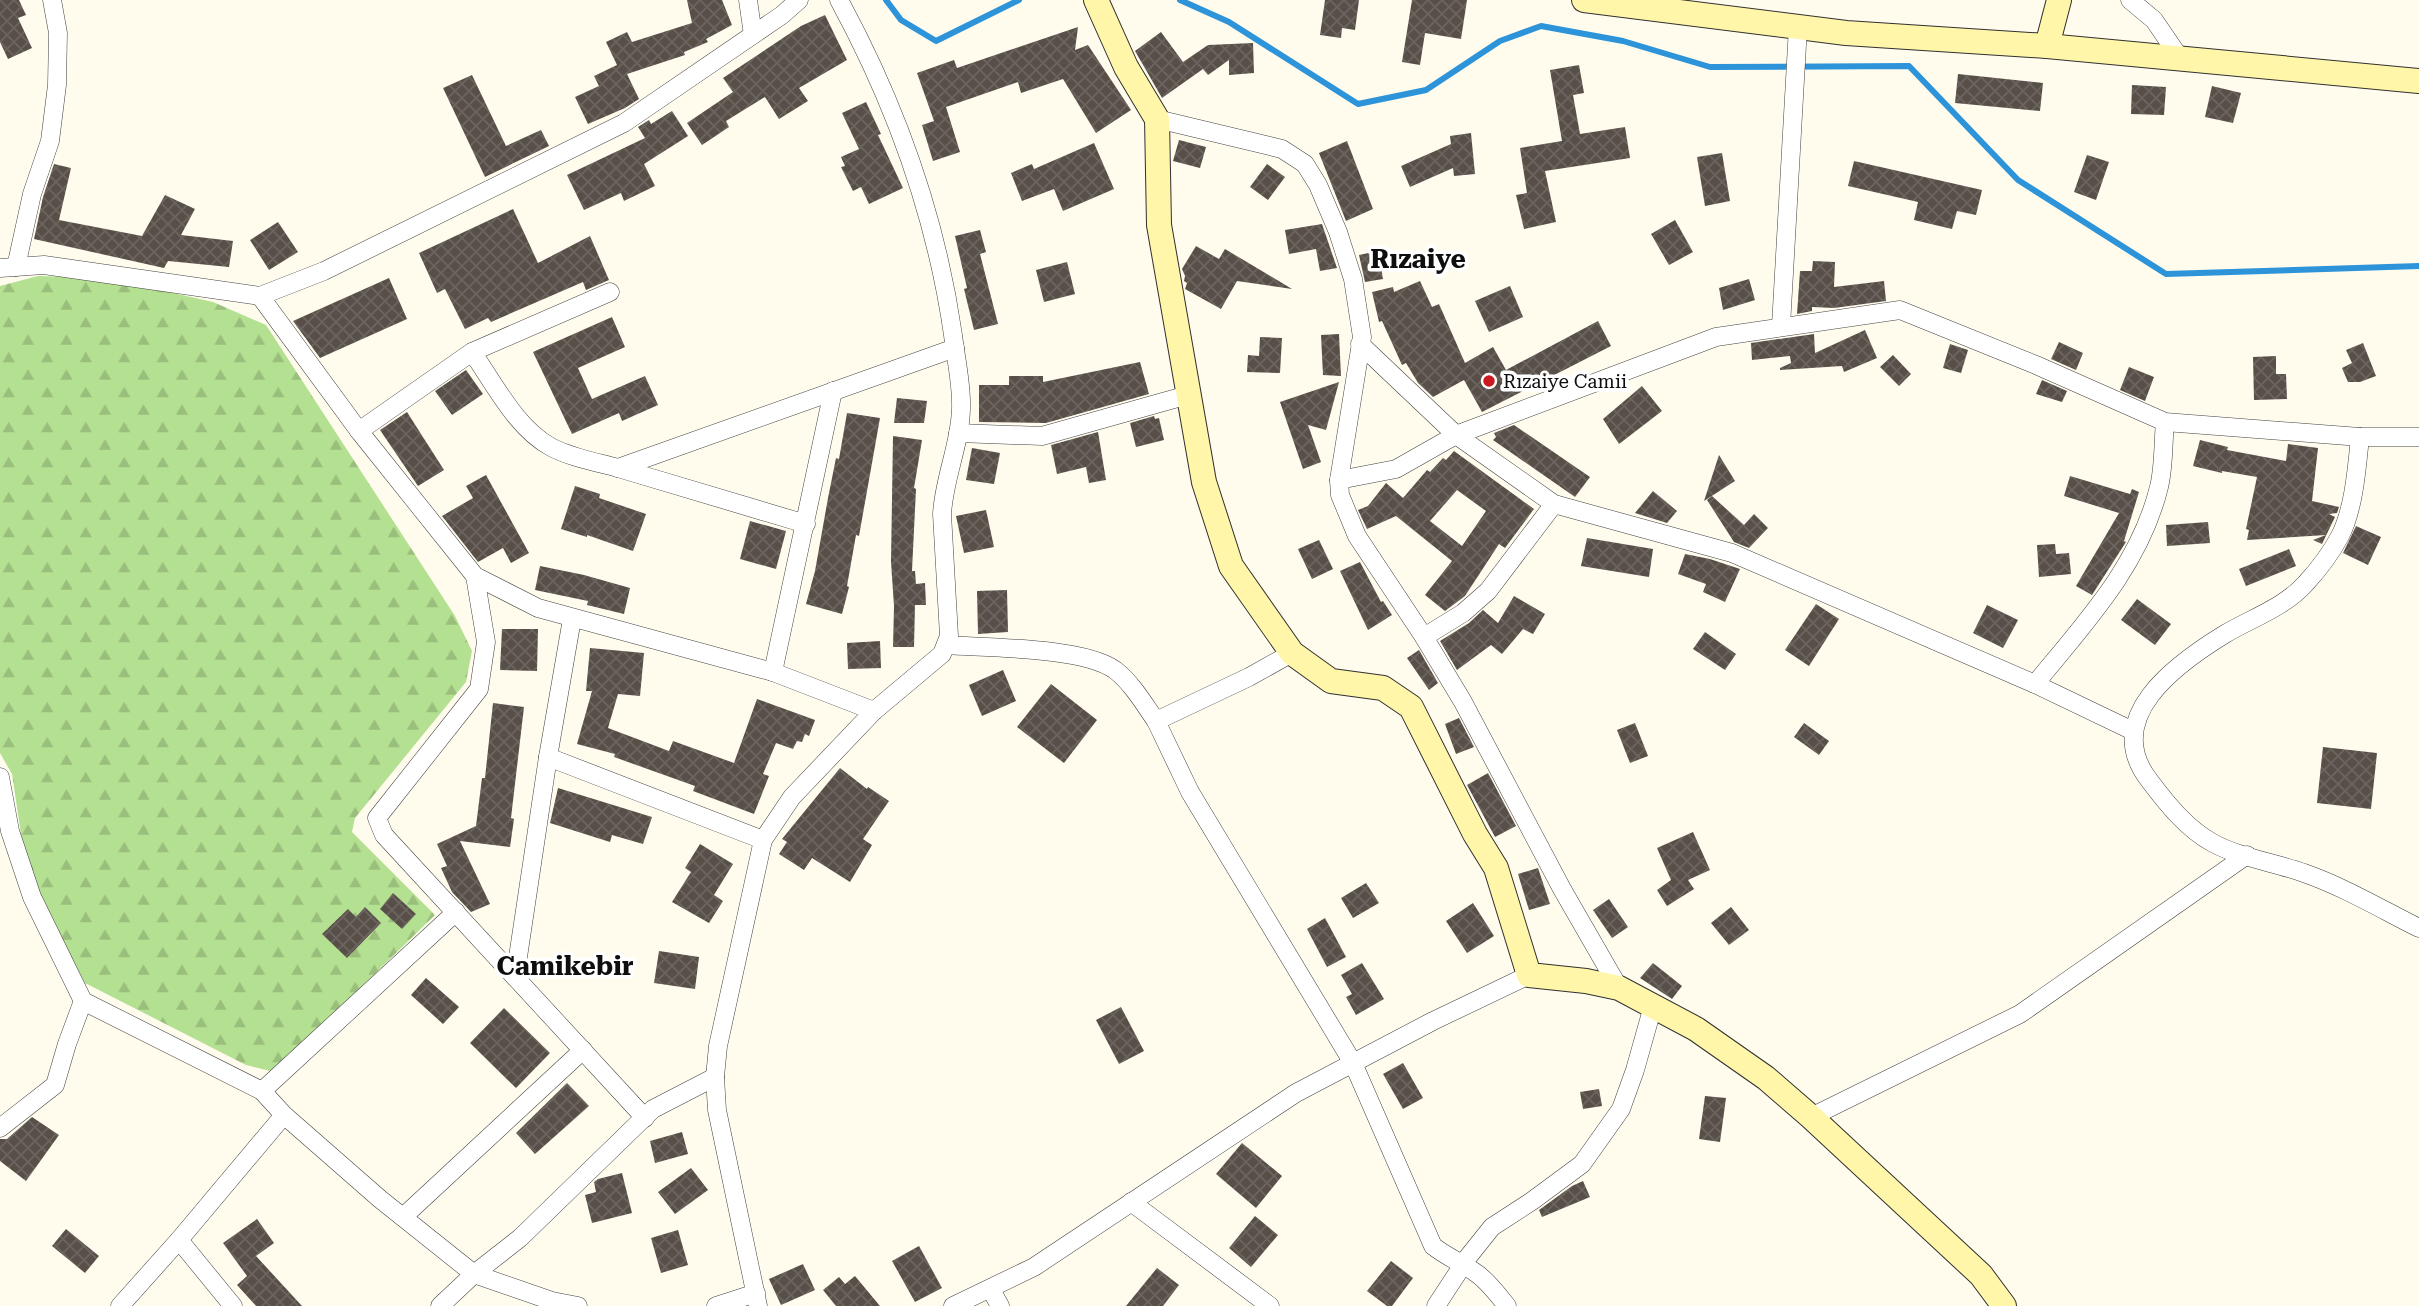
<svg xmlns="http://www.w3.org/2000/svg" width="2419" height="1306" font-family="'Roboto Serif',serif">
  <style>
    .forest { fill: url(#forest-firs) }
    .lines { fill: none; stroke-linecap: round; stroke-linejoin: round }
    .stream { stroke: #2d94da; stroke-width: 6 }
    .building { fill: url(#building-cross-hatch); fill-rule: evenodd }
    .street-casing { stroke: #414141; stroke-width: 19 }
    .secondary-casing { stroke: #303030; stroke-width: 26 }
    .street { stroke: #fff; stroke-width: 18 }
    .secondary { stroke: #fff6a9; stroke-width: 24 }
    .poi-dot { fill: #cc181f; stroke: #fff; stroke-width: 2.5 }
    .labels { text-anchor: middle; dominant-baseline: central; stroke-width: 7; stroke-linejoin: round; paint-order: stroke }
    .poi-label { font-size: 19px; fill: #0e0e0e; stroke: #fff; text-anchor: start }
    .district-label { font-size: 26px; font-weight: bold; fill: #0e0e0e; stroke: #fff }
  </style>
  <defs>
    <pattern id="forest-firs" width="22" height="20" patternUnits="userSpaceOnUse" patternTransform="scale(1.75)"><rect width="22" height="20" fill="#b4e091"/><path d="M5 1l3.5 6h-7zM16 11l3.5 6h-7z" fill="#9abf7c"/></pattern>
    <pattern id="building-cross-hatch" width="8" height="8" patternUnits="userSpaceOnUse" patternTransform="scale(1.75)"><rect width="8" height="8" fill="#584f49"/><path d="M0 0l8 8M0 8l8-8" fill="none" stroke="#6b645f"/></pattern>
  </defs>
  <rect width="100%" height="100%" fill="#fffcee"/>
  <polygon class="forest" points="38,276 106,278 213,302 266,325 455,616 472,651 466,682 355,818 352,832 435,915 274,1072 246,1065 85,983 27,874 12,774 0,753 0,286"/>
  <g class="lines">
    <g class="stream">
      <polyline points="886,0 901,20 936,41 1019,0"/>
      <polyline points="1180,0 1229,22 1358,104 1426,90 1500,41 1541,26 1623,41 1710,67 1909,66 2018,180 2166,274 2419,266"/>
    </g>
  </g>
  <g class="building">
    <polygon points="0,0 19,0 26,15 18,18 32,48 8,59 0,42"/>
    <polygon points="687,0 722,0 732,25 706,39 708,42 684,52 685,55 627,74 639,99 625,108 588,124 575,97 599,86 594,76 617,65 606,42 627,32 632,42 692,23"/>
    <polygon points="1325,0 1359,0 1355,30 1342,28 1341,38 1320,35"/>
    <polygon points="1412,0 1467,0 1461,39 1425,33 1420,65 1402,62"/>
    <polygon points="825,15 847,60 799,88 808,101 779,119 765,97 726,121 729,127 702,145 687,123 733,92 723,78 801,26"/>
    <polygon points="1078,27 1075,50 1088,45 1131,110 1096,133 1063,79 1021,93 1018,82 946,107 960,152 933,161 922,125 934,121 917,73 954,60 957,68"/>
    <polygon points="1161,32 1183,62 1208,45 1253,43 1254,73 1229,75 1229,60 1208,75 1203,69 1162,98 1135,51"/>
    <polygon points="1579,65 1584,93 1573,95 1580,134 1625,127 1630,158 1545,171 1556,222 1524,229 1516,195 1527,193 1520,148 1562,141 1550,70"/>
    <polygon points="1958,74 2043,83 2040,111 1955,103"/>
    <polygon points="472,75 506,146 541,130 549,146 485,177 443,88"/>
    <polygon points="2132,85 2166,87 2164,115 2131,114"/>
    <polygon points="2212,86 2241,93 2233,123 2205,117"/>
    <polygon points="866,102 881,134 878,135 903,188 869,204 861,187 853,191 841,167 845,166 841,157 859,149 842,113"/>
    <polygon points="672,111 688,136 644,164 655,186 624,201 621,193 584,210 567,175 645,138 638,127 649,120 651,124"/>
    <polygon points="1471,133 1475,174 1454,176 1453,168 1410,187 1401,166 1451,144 1450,136"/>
    <polygon points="1179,140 1206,147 1200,168 1173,161"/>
    <polygon points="1347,141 1373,209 1346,221 1319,153"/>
    <polygon points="1094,143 1114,189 1063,211 1054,189 1022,201 1011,173 1032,164 1034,169"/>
    <polygon points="1722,153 1730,201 1705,206 1697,157"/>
    <polygon points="2087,155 2109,162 2096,200 2074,192"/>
    <polygon points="1854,161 1982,190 1976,215 1957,211 1952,229 1914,220 1918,202 1848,186"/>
    <polygon points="54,164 71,168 59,220 142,236 165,195 195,209 181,235 233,241 229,267 168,261 164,268 34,239 43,197"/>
    <polygon points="1267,164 1285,177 1268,200 1250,187"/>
    <polygon points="513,209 538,263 590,236 609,280 586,290 583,282 491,322 488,318 465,329 445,289 437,293 419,253"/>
    <polygon points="1675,220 1693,252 1669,265 1651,234"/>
    <polygon points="278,222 298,252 269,270 250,240"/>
    <polygon points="1322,224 1337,268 1320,271 1316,249 1289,254 1285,230"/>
    <polygon points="980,230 986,252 980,254 998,324 974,330 964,289 967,288 955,236"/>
    <polygon points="1196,246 1219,259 1225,249 1292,289 1237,281 1221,309 1185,289 1187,283 1184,281 1185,276 1182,269"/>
    <polygon points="1378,251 1383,279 1365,282 1359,255"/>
    <polygon points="1813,261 1835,262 1834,287 1884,281 1886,301 1834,308 1812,307 1812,311 1797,314 1800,271 1812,271"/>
    <polygon points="1067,262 1075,294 1044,302 1036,270"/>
    <polygon points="389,278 407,319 320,358 293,321"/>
    <polygon points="1749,279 1755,300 1723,310 1719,288"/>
    <polygon points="1420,281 1432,307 1439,304 1465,363 1493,347 1506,370 1598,321 1611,346 1482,412 1464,380 1433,397 1418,383 1406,363 1402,365 1382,321 1379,322 1372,292 1393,287 1394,292"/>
    <polygon points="1510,286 1523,317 1489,332 1475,301"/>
    <polygon points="612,317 625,347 578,368 592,399 645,376 658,405 622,421 619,413 572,434 533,352"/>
    <polygon points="1865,330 1877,358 1844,372 1842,366 1780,370 1780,368 1791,363 1790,356 1752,360 1751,343 1814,334 1815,353"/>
    <polygon points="1339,334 1341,376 1323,375 1321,335"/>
    <polygon points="1260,337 1282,338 1280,373 1247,372 1248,355 1259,356"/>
    <polygon points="2059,342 2083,353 2076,370 2051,359"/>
    <polygon points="2363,343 2376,376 2360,382 2348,382 2342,368 2352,363 2346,350"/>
    <polygon points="1950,344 1968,350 1961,373 1943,368"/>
    <polygon points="1893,355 1911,374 1899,386 1880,367"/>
    <polygon points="2276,356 2276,374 2286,374 2287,399 2254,400 2253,357"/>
    <polygon points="1140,362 1149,394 1046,423 979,422 979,385 1009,385 1009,376 1043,376 1043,382"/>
    <polygon points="2129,367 2154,377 2145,401 2120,390"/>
    <polygon points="466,370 483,394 452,415 435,391"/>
    <polygon points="2042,380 2067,391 2062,402 2036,394"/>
    <polygon points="1339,382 1326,430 1308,425 1321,462 1303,469 1280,402"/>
    <polygon points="1642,386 1662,411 1619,444 1603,419"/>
    <polygon points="897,398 927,401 924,423 894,423"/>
    <polygon points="407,412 444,470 418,486 380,430"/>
    <polygon points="847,413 880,418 859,536 856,535 847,586 849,587 842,614 806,604 815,571 828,498 836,458 839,459"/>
    <polygon points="1154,416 1155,419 1159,418 1164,440 1136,447 1130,423"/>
    <polygon points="1514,425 1590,477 1575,497 1493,440 1496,437 1494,433"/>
    <polygon points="1098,432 1106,480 1089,483 1086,467 1057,474 1051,445"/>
    <polygon points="893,436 922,440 914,488 916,489 912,571 915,571 916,584 925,583 926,605 915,605 914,647 893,647 894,606 891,562"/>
    <polygon points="2200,440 2228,447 2227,450 2286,461 2288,444 2318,448 2312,501 2339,507 2337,513 2329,514 2335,517 2322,544 2313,540 2326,535 2247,540 2249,530 2246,529 2257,477 2222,471 2222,473 2193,466"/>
    <polygon points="972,448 1000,453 994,484 966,480"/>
    <path d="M1454 451 1534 509 1505 548 1499 544 1465 596 1445 611 1425 595 1452 561 1396 516 1367 529 1358 510 1368 506 1386 483 1403 498 1427 470 1430 472 1443 458 1446 460ZM1457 490 1486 511 1462 546 1430 521Z"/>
    <polygon points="1719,455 1735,481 1704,501"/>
    <polygon points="486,475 529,553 511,563 503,548 478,562 442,516 473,498 466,486"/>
    <polygon points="2070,476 2130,494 2132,489 2139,492 2124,541 2126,542 2092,595 2076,586 2119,513 2064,496"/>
    <polygon points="575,486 600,494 599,498 646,514 633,551 587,535 587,537 561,529"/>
    <polygon points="1653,491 1677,511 1667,523 1635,513"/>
    <polygon points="1712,496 1744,525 1754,514 1768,528 1749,548 1734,542 1707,500"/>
    <polygon points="986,510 994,547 964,553 956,516"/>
    <polygon points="750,521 786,531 776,569 740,559"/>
    <polygon points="2208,522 2210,543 2167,546 2166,525"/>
    <polygon points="2356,526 2381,537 2368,565 2343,553"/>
    <polygon points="1587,538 1653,549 1649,577 1581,566"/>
    <polygon points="1319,540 1333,569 1312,579 1298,549"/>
    <polygon points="2055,544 2056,554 2069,553 2071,574 2039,577 2037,545"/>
    <polygon points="2289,549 2296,566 2246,586 2239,569"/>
    <polygon points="1685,554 1710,559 1740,569 1725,602 1703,592 1706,584 1678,574"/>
    <polygon points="1360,562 1381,602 1383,601 1392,615 1368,630 1340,571"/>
    <polygon points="540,566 584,575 630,588 624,614 587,605 588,601 535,590"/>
    <polygon points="1007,590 1008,632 978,634 977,591"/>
    <polygon points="1514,596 1545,614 1533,634 1523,629 1502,654 1491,645 1457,670 1440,641 1469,623 1483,610 1498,623"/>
    <polygon points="2137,599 2171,624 2155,645 2121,620"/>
    <polygon points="1816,604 1839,619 1809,666 1785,650"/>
    <polygon points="1987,605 2018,620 2003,648 1973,633"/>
    <polygon points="502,629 538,629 537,671 500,670"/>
    <polygon points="1705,632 1736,654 1725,670 1693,649"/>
    <polygon points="880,641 881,668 848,669 847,643"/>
    <polygon points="590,648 644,653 640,696 618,694 608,728 669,751 673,741 734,763 757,699 815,720 809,736 805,734 802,742 797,741 793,749 776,743 763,774 769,776 754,814 693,791 695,786 614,757 615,754 577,744 592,691 586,691"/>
    <polygon points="1419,650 1438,683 1429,690 1407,658"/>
    <polygon points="1003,670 1016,701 982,716 969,685"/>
    <polygon points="1051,684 1097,720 1064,763 1017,727"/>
    <polygon points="493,703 524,707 511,818 514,819 510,847 460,841 490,904 471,912 452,892 441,868 447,866 437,844 476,826 482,778 485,778"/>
    <polygon points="1459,718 1474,747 1456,754 1445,724"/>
    <polygon points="1635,723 1648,756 1630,763 1617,730"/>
    <polygon points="1804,723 1829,741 1819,755 1794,737"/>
    <polygon points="2323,747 2377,753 2371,809 2317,803"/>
    <polygon points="840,768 867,789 868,787 889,801 863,839 872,845 850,882 812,858 804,870 779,854 787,842 782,839"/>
    <polygon points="1488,773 1516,826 1495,837 1467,785"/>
    <polygon points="558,788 652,817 643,844 612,835 610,842 550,823"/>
    <polygon points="1693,832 1710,870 1688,880 1694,889 1667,906 1657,890 1671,880 1657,848"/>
    <polygon points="700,844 733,864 714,895 723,901 709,923 672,902 691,872 685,868"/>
    <polygon points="1538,868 1550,904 1529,910 1518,874"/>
    <polygon points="1366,883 1379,903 1353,918 1341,898"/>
    <polygon points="393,893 416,914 402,929 380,909"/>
    <polygon points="1609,899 1628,927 1612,938 1593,910"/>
    <polygon points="1473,903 1494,936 1467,953 1446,921"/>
    <polygon points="365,907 381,923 347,958 322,934 348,909 356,917"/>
    <polygon points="1731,907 1749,930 1729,945 1711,923"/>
    <polygon points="1325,918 1346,957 1327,967 1307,929"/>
    <polygon points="659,951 699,957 695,989 654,983"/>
    <polygon points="1362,963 1384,999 1356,1015 1346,997 1352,994 1341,975"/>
    <polygon points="1653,963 1682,986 1672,999 1640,978"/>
    <polygon points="426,978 459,1007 443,1024 411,995"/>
    <polygon points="1121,1007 1144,1051 1119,1064 1096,1020"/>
    <polygon points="504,1008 550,1053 516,1088 470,1043"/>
    <polygon points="1403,1063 1423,1098 1403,1109 1383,1074"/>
    <polygon points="567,1083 589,1106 535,1154 516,1133"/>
    <polygon points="1599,1089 1602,1106 1583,1109 1580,1092"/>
    <polygon points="1705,1096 1726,1098 1720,1142 1699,1139"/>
    <polygon points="32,1117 59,1135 26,1181 0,1161 0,1139 7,1139"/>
    <polygon points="682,1132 688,1154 655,1163 650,1141"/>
    <polygon points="1242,1143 1282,1176 1256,1208 1216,1174"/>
    <polygon points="691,1168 708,1190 675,1214 658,1192"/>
    <polygon points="622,1173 632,1213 592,1223 585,1195 596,1192 594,1182 598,1179"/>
    <polygon points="1583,1181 1590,1197 1542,1217 1539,1210 1572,1186"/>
    <polygon points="1255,1216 1278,1235 1251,1267 1229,1248"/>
    <polygon points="257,1219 274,1243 256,1256 302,1306 256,1306 237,1285 247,1276 223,1243"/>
    <polygon points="66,1229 99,1256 85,1273 52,1246"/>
    <polygon points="678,1230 688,1265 661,1273 651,1238"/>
    <polygon points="919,1246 942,1288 915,1302 892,1261"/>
    <polygon points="1391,1261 1413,1278 1392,1306 1387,1306 1367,1291"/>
    <polygon points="803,1264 815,1290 781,1305 769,1279"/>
    <polygon points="1157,1268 1179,1285 1163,1306 1126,1306"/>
    <polygon points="855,1276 880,1306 836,1306 823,1290 839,1277 845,1284"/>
  </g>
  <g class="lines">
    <g class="street-casing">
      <g id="street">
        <polyline points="748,0 753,35"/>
        <polyline points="2130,0 2154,20 2180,58"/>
        <polyline points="1157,119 1282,149 1305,164 1318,185 1338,232 1353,279 1362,337 1339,480 1340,495 1357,536 1424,637 1463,702 1562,889 1619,988"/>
        <polyline points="16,267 32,194 50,141 57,85 58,33 52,0"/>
        <polyline points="0,268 44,265 260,296 324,271 624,123 782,15 799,0"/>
        <polyline points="260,296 359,431 475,576 538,608 773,672 874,711"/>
        <polyline points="1781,326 1798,27"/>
        <polyline points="1360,344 1456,435 1554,504 1732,553 2035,684 2133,731"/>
        <path d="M472 352C494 383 516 428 551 447 572 458 596 462 618 468L955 348"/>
        <polyline points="359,431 472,352 610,292"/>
        <polyline points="958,433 1042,436 1188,395"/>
        <path d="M2360 437C2357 467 2354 509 2340 536 2332 551 2318 570 2306 583 2285 607 2252 618 2225 634 2176 664 2101 718 2149 780 2167 804 2187 829 2213 843 2238 857 2276 863 2304 873 2344 887 2381 909 2419 928"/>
        <polyline points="618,468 806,524"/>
        <polyline points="1339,480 1396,469 1456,435 1716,337 1900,310 2036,365 2165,422 2360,437 2419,437"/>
        <polyline points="475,576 486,642 479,689 377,818 384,835 645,1118"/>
        <polyline points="1424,637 1463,613 1488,591 1554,504"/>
        <path d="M946 645C989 648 1083 647 1115 670 1132 683 1144 704 1156 721"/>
        <path d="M1292 653 1249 677 1156 721 1190 792 1353 1063 1433 1246C1447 1257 1462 1263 1476 1273 1488 1281 1498 1295 1507 1306"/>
        <polyline points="773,672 833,391"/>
        <path d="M2035 684C2085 623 2140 565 2159 487 2164 467 2163 443 2165 422"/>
        <polyline points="548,757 763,840"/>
        <polyline points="0,777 10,831 32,897 83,1001 262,1091 284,1115 380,1199 474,1274 552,1301 578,1306"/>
        <polyline points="515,977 548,757 572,619"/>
        <polyline points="262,1091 456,912"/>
        <polyline points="1811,1117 2020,1014 2247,855"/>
        <polyline points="0,1128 55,1085 67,1044 83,1001"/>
        <polyline points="1131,1202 1270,1306"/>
        <polyline points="403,1217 583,1050"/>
        <polyline points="179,1240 233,1306"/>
        <polyline points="991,1290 1000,1306"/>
        <polyline points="120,1306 179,1240 284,1115"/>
        <polyline points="440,1306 474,1274 520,1238 653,1109 715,1077"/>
        <polyline points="716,1306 756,1293"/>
        <path d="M758 1306 717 1110 715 1077 718 1046 763 840 792 797 874 711 942 654 949 636 942 514C944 478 960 445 961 409 962 385 956 360 953 335 936 216 896 105 839 0"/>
        <polyline points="953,1306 1034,1267 1296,1093 1433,1021 1529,975"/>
        <polyline points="1436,1306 1468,1257 1492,1227 1532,1201 1582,1164 1621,1109 1635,1070 1653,1006"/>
      </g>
    </g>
    <g class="secondary-casing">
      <g id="secondary">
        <polyline points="1096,0 1126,67 1157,119 1159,225 1204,482 1231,566 1292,653 1331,681 1383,688 1411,707 1475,834 1496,868 1529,975 1586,981 1619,988 1696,1029 1766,1078 1811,1117 1981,1275 2004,1306"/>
        <polyline points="1584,0 1846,33 2047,46 2419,81"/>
        <polyline points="2047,46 2059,0"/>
      </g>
    </g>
    <use href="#street" class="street"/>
    <use href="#secondary" class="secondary"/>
  </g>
  <circle class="poi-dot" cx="1489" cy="381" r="7"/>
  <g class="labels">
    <g class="poi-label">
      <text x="1503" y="381">Rızaiye Camii</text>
    </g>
    <g class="district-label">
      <text x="1418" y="259">Rızaiye</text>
      <text x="565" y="966">Camikebir</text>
    </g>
  </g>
</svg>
